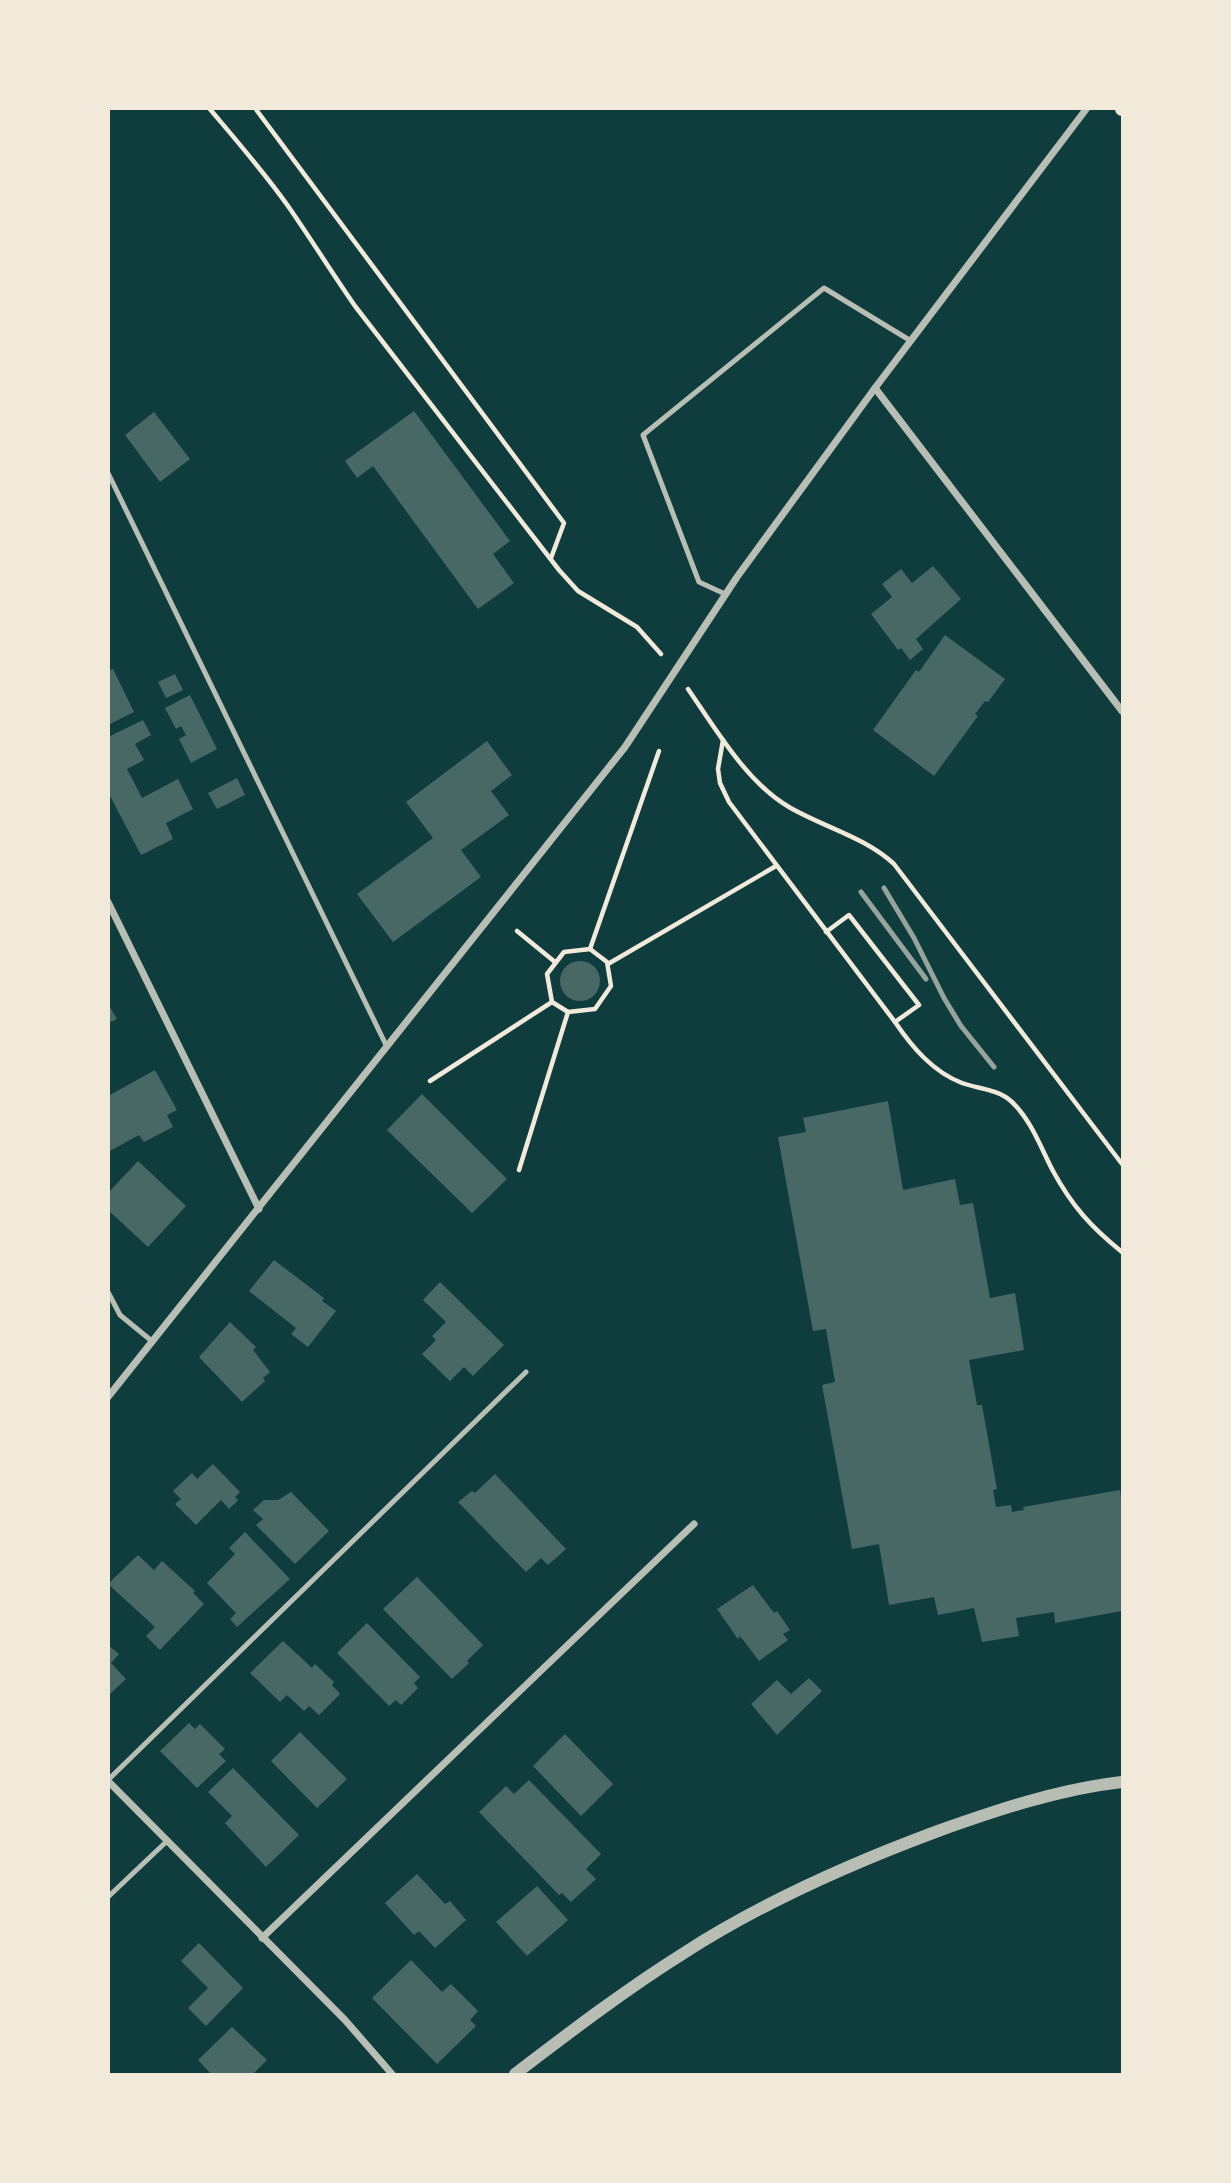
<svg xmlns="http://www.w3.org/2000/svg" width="1231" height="2183" font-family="'Roboto Condensed',sans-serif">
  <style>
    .building { fill: #486865 }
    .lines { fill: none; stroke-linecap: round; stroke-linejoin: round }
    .path { stroke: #f1e9da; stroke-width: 4.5 }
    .service { stroke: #b8beb3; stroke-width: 5 }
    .minor { stroke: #b8beb3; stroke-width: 7 }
    .tertiary { stroke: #b8beb3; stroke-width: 12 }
    .secondary { stroke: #f1e9da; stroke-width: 14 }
    .rail { stroke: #97a49c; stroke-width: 5 }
  </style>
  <rect width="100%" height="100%" fill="#0f3d3e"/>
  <g class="building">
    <polygon points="414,411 510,541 493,554 514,583 478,609 373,466 357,478 345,461"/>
    <polygon points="154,412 190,459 160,482 125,435"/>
    <polygon points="933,566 961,599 916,639 923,649 910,660 901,648 898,650 871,614 892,597 882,584 901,569 912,583"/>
    <polygon points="945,635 1005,679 988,702 985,701 975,714 978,716 934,776 873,730 916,670 919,672"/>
    <polygon points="113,669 134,712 108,725 108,671"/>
    <polygon points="175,674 183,690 166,698 158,682"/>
    <polygon points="190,695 217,749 191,763 179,739 186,735 181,726 176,729 165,708"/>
    <polygon points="143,720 151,735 135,744 144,760 127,769 142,798 178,779 193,809 166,823 173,839 141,855 108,792 108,737"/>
    <polygon points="487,741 512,775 491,791 509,815 461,850 481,877 393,942 357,894 433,838 406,802"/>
    <polygon points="237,778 245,795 217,809 208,793"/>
    <circle cx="580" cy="981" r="20"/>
    <polygon points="108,1004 117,1019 108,1023"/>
    <polygon points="155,1070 177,1110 167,1115 173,1127 144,1142 139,1135 108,1152 108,1096"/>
    <polygon points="422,1094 507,1179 472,1213 387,1130"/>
    <polygon points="888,1101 903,1190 955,1179 960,1205 973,1203 990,1298 1015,1293 1024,1350 969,1360 977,1405 982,1405 997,1489 993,1490 996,1507 1011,1505 1012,1512 1024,1510 1023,1507 1120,1490 1122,1506 1122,1611 1055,1623 1054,1612 1016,1618 1019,1636 982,1642 974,1608 938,1615 934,1597 889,1605 879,1544 852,1549 822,1385 835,1382 826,1329 813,1331 778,1137 806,1132 803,1118"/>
    <polygon points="138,1161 186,1206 148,1247 108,1210 108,1193"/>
    <polygon points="274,1260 324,1298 322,1301 336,1311 308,1347 291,1334 296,1328 249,1291"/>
    <polygon points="440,1282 504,1345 473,1376 464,1367 450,1381 422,1354 436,1340 432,1336 446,1322 423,1300"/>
    <polygon points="230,1322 256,1347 253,1350 270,1372 263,1378 265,1381 242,1402 199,1357"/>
    <polygon points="213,1464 240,1492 235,1497 238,1500 229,1509 221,1500 196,1525 175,1504 181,1499 173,1491 192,1473 197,1479"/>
    <polygon points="495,1474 566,1549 548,1565 541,1558 526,1572 458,1502 472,1491 475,1493"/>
    <polygon points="291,1492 329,1531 295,1564 256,1525 263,1519 253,1510 264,1500 278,1500"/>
    <polygon points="245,1532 290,1579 237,1627 230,1619 236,1613 207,1583 235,1554 229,1548"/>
    <polygon points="138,1555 154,1570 162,1561 195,1591 193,1593 204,1604 160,1650 146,1636 155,1627 108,1584"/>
    <polygon points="417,1577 483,1645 467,1661 469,1663 452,1679 383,1609"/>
    <polygon points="753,1585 774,1613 777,1611 790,1630 783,1634 788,1640 759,1661 740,1636 738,1639 717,1609"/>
    <polygon points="367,1623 420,1677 414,1683 418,1688 401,1705 396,1700 389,1706 337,1653"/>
    <polygon points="283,1641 312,1668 315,1664 334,1682 332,1685 340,1694 319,1715 309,1706 304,1711 287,1695 280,1702 250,1673"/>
    <polygon points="108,1645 119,1654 111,1663 126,1679 108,1696"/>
    <polygon points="809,1678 822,1691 777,1735 751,1704 777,1680 791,1694"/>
    <polygon points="189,1723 195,1729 200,1724 225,1749 219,1754 226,1761 197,1788 160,1751"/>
    <polygon points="300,1732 347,1779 317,1808 271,1761"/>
    <polygon points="565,1734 613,1784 581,1816 533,1766"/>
    <polygon points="233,1768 299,1835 266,1867 225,1823 232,1816 208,1792"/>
    <polygon points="529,1780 601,1854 586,1869 596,1879 571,1902 562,1893 559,1895 479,1812 506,1786 514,1794"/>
    <polygon points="417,1874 445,1904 450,1901 466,1920 435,1948 419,1931 414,1935 385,1903"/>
    <polygon points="537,1886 568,1920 527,1956 496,1922"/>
    <polygon points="199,1943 243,1988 206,2026 188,2008 208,1988 181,1961"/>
    <polygon points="411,1960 442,1992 451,1984 478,2011 470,2020 476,2026 437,2064 372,1998"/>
    <polygon points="232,2027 267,2060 253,2074 211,2074 198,2060"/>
  </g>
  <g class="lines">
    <g class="path">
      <path d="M209 108C236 140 264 172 288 206 311 239 332 273 355 306L559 570 578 591 637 627 661 654"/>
      <polyline points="255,108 564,523 551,558"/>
      <path d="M688 689C715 728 747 783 789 807 823 827 865 837 894 864L1122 1164"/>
      <polyline points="723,740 718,769 720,783 729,802 895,1022 919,1005 849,915 826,932"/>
      <polyline points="517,931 555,962"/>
      <polyline points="590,949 659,751"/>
      <polygon points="590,949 607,962 611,986 595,1009 568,1012 552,1002 547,974 564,952"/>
      <polyline points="608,964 776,866"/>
      <path d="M895 1022C912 1047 933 1072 962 1083 979 1089 998 1089 1012 1102 1031 1120 1041 1148 1053 1171 1072 1206 1091 1227 1122 1252"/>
      <polyline points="430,1081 552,1002"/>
      <polyline points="519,1170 568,1012"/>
    </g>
    <g class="service">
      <polyline points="108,473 387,1047"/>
      <polyline points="725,594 699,582 643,435 824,288 911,341"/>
      <polyline points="108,1292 120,1315 153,1342"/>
      <polyline points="108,1780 526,1372"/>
      <polyline points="108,1897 167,1841"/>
    </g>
    <g class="minor">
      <polyline points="875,388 1122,711"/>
      <polyline points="108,902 259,1209"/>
      <polyline points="108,1397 625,747 737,577 875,388 1087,108"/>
      <polyline points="108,1781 345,2020 392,2074"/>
      <polyline points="262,1938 694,1524"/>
    </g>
    <path class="tertiary" d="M515 2074C570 2032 625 1990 684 1953 763 1902 849 1864 938 1831 997 1810 1059 1789 1122 1782"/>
    <polyline class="secondary" points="1122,108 1122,109"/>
    <g class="rail">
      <polyline points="884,888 914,938 944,998 961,1026 994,1067"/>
      <polyline points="861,892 926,979"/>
    </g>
  </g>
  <rect width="1231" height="2183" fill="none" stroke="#f1e9da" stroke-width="220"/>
</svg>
